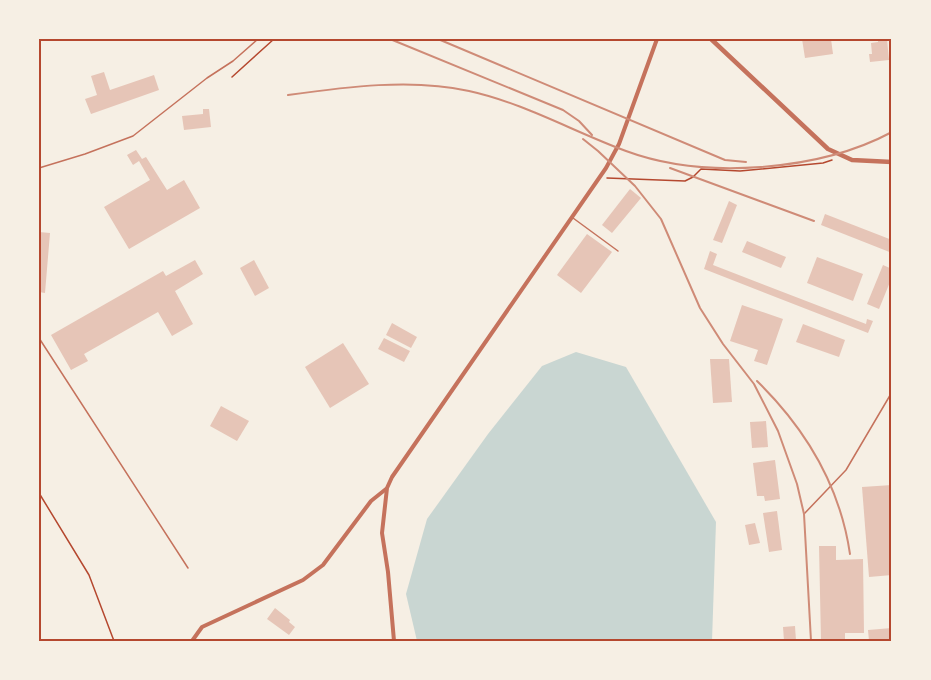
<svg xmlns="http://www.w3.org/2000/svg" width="931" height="680" font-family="Barlow,sans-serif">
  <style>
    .water { fill: #c9d6d2 }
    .building { fill: #e6c5b7 }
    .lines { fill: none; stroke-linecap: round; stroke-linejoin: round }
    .path { stroke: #b5482f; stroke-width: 1.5 }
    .service { stroke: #c5725c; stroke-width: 1.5 }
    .minor { stroke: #c5725c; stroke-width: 4 }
    .tertiary { stroke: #c5725c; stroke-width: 4.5 }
    .rail { stroke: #cf8b77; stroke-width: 2 }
    .neatline { fill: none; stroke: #b5482f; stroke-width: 2 }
  </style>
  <rect width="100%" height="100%" fill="#f6efe4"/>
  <polygon class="water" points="576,352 626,367 716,522 712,641 417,641 406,594 427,519 488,434 542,366"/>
  <g class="building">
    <polygon points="802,39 831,39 833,54 805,58"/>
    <polygon points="878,39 887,39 889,60 870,62 869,54 872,54 871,43 878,42"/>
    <polygon points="104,72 110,90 154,75 159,90 91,114 85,99 97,95 91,76"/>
    <polygon points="203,109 209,109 211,127 184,130 182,116 203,114"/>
    <polygon points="136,150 142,159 146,157 167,190 184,180 200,208 129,249 104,207 150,180 139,161 133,165 127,155"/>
    <polygon points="630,189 641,198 612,233 602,225"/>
    <polygon points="729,201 737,205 722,243 713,240"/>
    <polygon points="825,214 892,240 892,253 821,225"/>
    <polygon points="39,232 50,233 45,293 39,292"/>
    <polygon points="587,234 612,252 581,293 557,275"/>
    <polygon points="747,241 786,257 781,268 742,252"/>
    <polygon points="710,251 717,254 713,265 866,324 867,319 873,321 868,333 704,269"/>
    <polygon points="817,257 863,274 853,301 807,283"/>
    <polygon points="195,260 203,274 175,291 193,324 172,336 158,312 84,354 88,361 71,370 51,335 163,271 166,276"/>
    <polygon points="254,260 269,288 255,296 240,268"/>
    <polygon points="883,265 892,269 892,277 879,309 867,304"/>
    <polygon points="742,305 783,319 767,365 754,361 758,350 730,341"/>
    <polygon points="392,323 417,337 411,348 386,335"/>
    <polygon points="803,324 845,340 839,357 796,342"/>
    <polygon points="384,338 410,351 404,362 378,349"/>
    <polygon points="343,343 369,384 330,408 305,367"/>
    <polygon points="710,359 729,359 732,402 713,403"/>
    <polygon points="221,406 249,421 237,441 210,426"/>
    <polygon points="766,421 768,447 752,448 750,422"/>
    <polygon points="775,460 780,499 765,501 764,496 757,496 753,463"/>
    <polygon points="892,485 892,575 869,577 862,487"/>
    <polygon points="777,511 782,550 769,552 763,513"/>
    <polygon points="755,523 760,543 749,545 745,525"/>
    <polygon points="819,546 836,546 836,560 863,559 864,633 845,633 845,641 821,641"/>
    <polygon points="275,608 290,620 289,622 295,627 289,635 267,619"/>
    <polygon points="795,626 796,641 784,641 783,627"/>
    <polygon points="892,628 892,641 869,641 868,630"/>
  </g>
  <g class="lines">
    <g class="path">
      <polyline points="232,77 274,39"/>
      <polyline points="607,178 685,181 693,177 701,169 740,171 823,163 832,160"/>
      <polyline points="39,493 89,575 114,641"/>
    </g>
    <g class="service">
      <polyline points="39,168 85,154 133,136 207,78 233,61 258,39"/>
      <polyline points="573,218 618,251"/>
      <polyline points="39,338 188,568"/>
      <polyline points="804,514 846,470 892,392"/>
    </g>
    <g class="minor">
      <polyline points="192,641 202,627 303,580 323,565 371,501 386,489"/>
      <polyline points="394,641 388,572 382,533 387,488 392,477 606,168 619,144 657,39"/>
    </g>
    <polyline class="tertiary" points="711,39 828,149 852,160 892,162"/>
    <g class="rail">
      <polyline points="390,39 563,110 579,121 592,135"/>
      <polyline points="438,39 725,160 746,162"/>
      <path d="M288 95C345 87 412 78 469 91 524 103 574 132 626 151 704 180 819 171 892 132"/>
      <polyline points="583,139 598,151 635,186 661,219 700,308 723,344 754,384 778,431 797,484 804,514 811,641"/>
      <polyline points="670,168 814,221"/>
      <path d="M757 381C806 429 840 486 850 554"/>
    </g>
  </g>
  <rect width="931" height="680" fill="none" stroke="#f6efe4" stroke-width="81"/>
  <rect x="40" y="40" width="850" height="600" class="neatline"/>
</svg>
